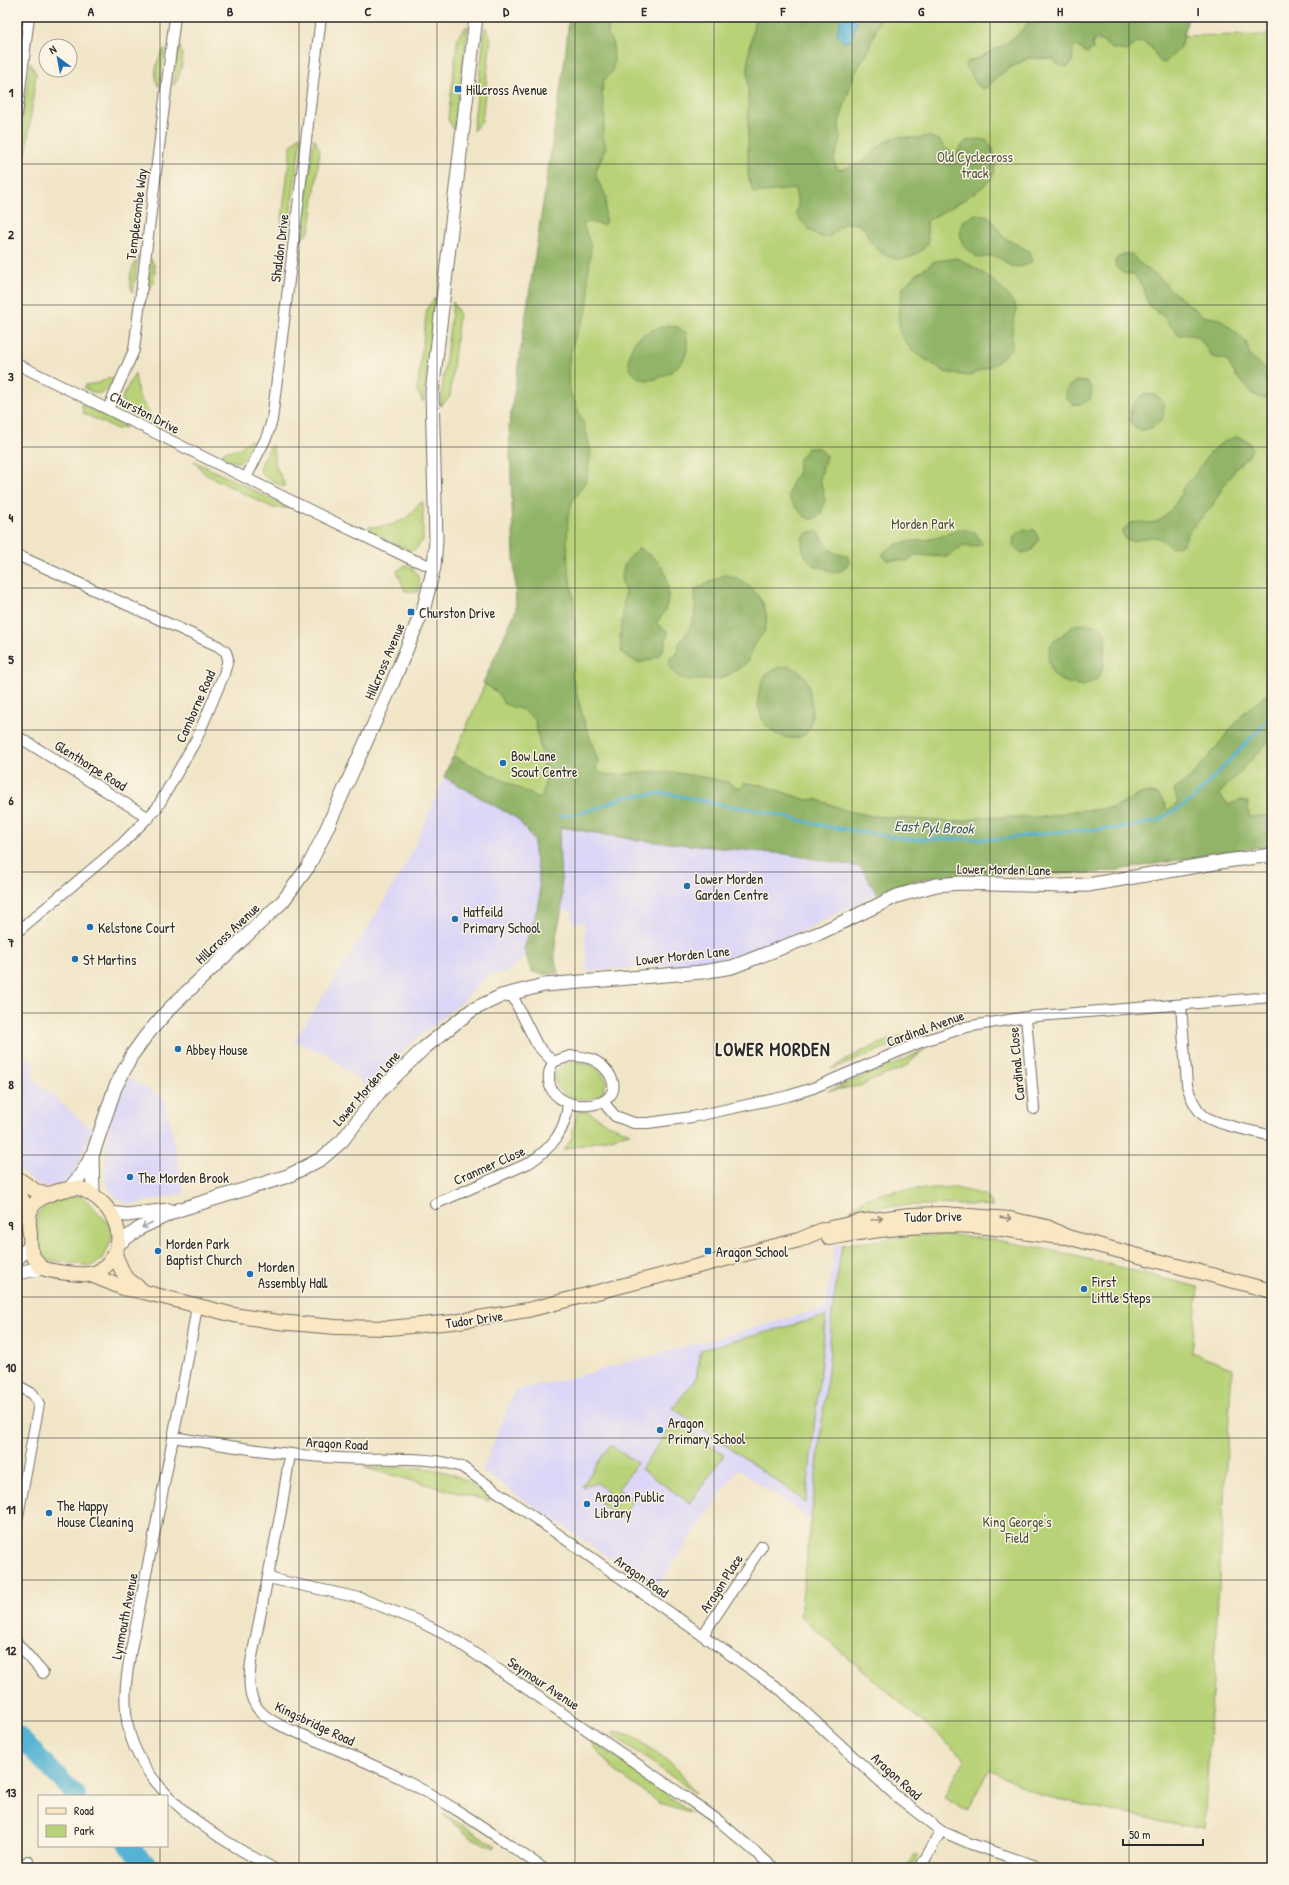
<svg xmlns="http://www.w3.org/2000/svg" width="1289" height="1885" font-family="'Patrick Hand',sans-serif">
  <style>
    .built { fill: #dbd6f7 }
    .green { fill: #b8d277; stroke: #727e51 }
    .forest { fill: #92b468; stroke: #5e704a }
    .water { fill: #55b3d3; stroke: #406f7f }
    .lines { fill: none; stroke-linecap: round; stroke-linejoin: round }
    .stream { stroke: #55b3d3; stroke-width: 3 }
    .river { stroke: #55b3d3; stroke-width: 19 }
    .minor-casing { stroke: #706c62; stroke-width: 12 }
    .tertiary-casing { stroke: #706c62; stroke-width: 15 }
    .secondary-casing { stroke: #706c62; stroke-width: 16 }
    .minor { stroke: #fff; stroke-width: 10 }
    .tertiary { stroke: #fff; stroke-width: 13 }
    .secondary { stroke: #fae7c3; stroke-width: 14 }
    .oneway { stroke: #928977 }
    .oneway2 { stroke: #a0a0a0 }
    .grid { fill: none; stroke: #2b2b2b; stroke-width: 1; stroke-opacity: 0.55 }
    .poi-dot { fill: #1f6fb2; stroke: #fcf5e5; stroke-width: 1.5 }
    .labels { text-anchor: middle; dominant-baseline: central; stroke-width: 3; stroke-linejoin: round; paint-order: stroke }
    .poi-label { font-size: 14px; fill: #2b2b2b; stroke: #fcf5e5; text-anchor: start }
    .park-label { font-size: 14px; fill: #4e553e; stroke: #fcf5e5 }
    .street-label { font-size: 14px; fill: #2b2b2b; stroke: #fcf5e5 }
    .water-label { font-size: 15px; font-style: italic; fill: #3a5b66; stroke: #fcf5e5 }
    .district-label { font-size: 18px; font-weight: bold; letter-spacing: 1px; fill: #2b2b2b; stroke: #fcf5e5 }
    .neatline { fill: none; stroke: #2b2b2b; stroke-width: 1.5 }
    .grid-label { font-size: 13px; text-anchor: middle; font-weight: bold; fill: #2b2b2b }
  </style>
  <rect width="100%" height="100%" fill="#fcf5e5"/>
  <filter id="ink" filterUnits="userSpaceOnUse"><feTurbulence type="fractalNoise" baseFrequency=".025" numOctaves="2"/><feDisplacementMap in="SourceGraphic" scale="8" xChannelSelector="R" yChannelSelector="G"/><feConvolveMatrix kernelMatrix="1 2 1 2 8 2 1 2 1" color-interpolation-filters="sRGB"/></filter>
  <filter id="wash" filterUnits="userSpaceOnUse"><feTurbulence type="fractalNoise" baseFrequency=".012" numOctaves="4" result="noise"/><feDisplacementMap in="SourceGraphic" scale="16" xChannelSelector="R" yChannelSelector="G"/><feGaussianBlur stdDeviation="0.9" result="paint"/><feColorMatrix in="noise" values="0 0 0 0 0 0 0 0 0 0 0 0 0 0 0 0 0 1.4 0 .05"/><feComposite in="paint" operator="in"/></filter>
  <g filter="url(#wash)">
    <rect width="100%" height="100%" fill="#f1e5c7"/>
    <g class="built">
      <polygon points="448,769 539,816 542,907 533,937 524,957 519,963 504,974 492,974 483,980 463,1001 409,1045 370,1089 328,1055 294,1041 366,931 408,861"/>
      <polygon points="559,827 786,853 862,866 878,893 804,930 738,954 716,960 687,964 587,971 584,922 573,923 572,911 560,912"/>
      <polygon points="17,1050 36,1064 31,1077 92,1130 73,1175 66,1182 50,1187 41,1186 17,1169"/>
      <polygon points="129,1078 165,1099 184,1193 131,1205 117,1198 108,1188 105,1180 107,1137 116,1105"/>
      <polygon points="842,1245 832,1313 829,1361 812,1521 738,1469 655,1589 482,1471 514,1391 578,1376 826,1308 834,1246"/>
    </g>
    <g class="green">
      <polygon points="605,17 1050,17 1023,55 1125,36 1272,35 1272,845 862,866 786,853 559,827 452,760 517,610"/>
      <polygon points="467,26 468,26 454,130 448,119 458,36"/>
      <polygon points="485,27 491,38 482,121 473,131"/>
      <path d="M179 46C186 56 181 77 173 86Z"/>
      <path d="M165 48 159 87C152 77 157 57 165 48Z"/>
      <polygon points="30,62 36,74 26,154 17,163"/>
      <polygon points="299,136 301,137 287,238 281,226 291,146"/>
      <polygon points="314,138 320,150 310,230 301,240"/>
      <path d="M138 258 133 292C127 282 131 267 138 258Z"/>
      <path d="M151 259C158 268 155 284 147 292Z"/>
      <polygon points="435,298 436,298 423,402 417,391 427,308"/>
      <polygon points="453,302 459,313 450,397 440,406"/>
      <polygon points="135,373 138,395 155,422 154,423 123,406 122,398"/>
      <path d="M109 377 114 380C104 396 101 396 84 388L86 385 99 383Z"/>
      <polygon points="81,404 127,427 117,429 84,414"/>
      <path d="M250 440 255 442C244 462 242 467 221 457L223 452 240 448Z"/>
      <path d="M271 446H273L275 464 285 485 284 487C255 472 255 475 271 446Z"/>
      <polygon points="194,461 289,508 273,508 205,474"/>
      <path d="M423 502V540L415 550 405 549 368 530 369 527C391 527 407 522 420 503Z"/>
      <path d="M406 565C417 569 422 580 418 592L405 591 397 571Z"/>
      <path d="M923 1031 852 1062 831 1069C860 1050 888 1038 923 1031Z"/>
      <polygon points="925,1049 905,1067 860,1086 828,1091 902,1061"/>
      <path d="M573 1062C589 1064 599 1065 606 1081L603 1093C587 1105 558 1099 554 1077 558 1068 563 1063 573 1062Z"/>
      <polygon points="580,1111 587,1111 606,1123 630,1133 563,1150 571,1140 577,1113"/>
      <path d="M952 1187 985 1195 993 1206C945 1203 898 1205 850 1210 875 1186 919 1190 952 1187Z"/>
      <path d="M78 1195 85 1199 110 1225 113 1236 103 1259 91 1266 47 1260 41 1254 39 1250 37 1215C44 1203 65 1197 78 1195Z"/>
      <path d="M949 1235C1034 1241 1115 1267 1198 1287L1192 1353 1232 1368 1204 1829 1121 1813 1040 1795 989 1770 967 1810 944 1797 965 1759 800 1616 829 1361 832 1313 842 1245 908 1236Z"/>
      <polygon points="826,1316 806,1502 673,1408 696,1378 701,1350"/>
      <polygon points="675,1421 724,1455 690,1503 641,1469"/>
      <polygon points="610,1445 637,1463 618,1489 634,1500 621,1518 600,1503 608,1491 595,1482 593,1485 586,1484 584,1488 582,1486"/>
      <path d="M365 1468C397 1468 433 1463 463 1479 473 1485 482 1492 491 1498L489 1501Z"/>
      <polygon points="614,1731 632,1735 674,1765 695,1793 613,1735"/>
      <polygon points="593,1741 692,1813 660,1803 616,1772 592,1744"/>
      <polygon points="443,1813 496,1846 494,1848 470,1837 442,1814"/>
      <polygon points="915,1854 919,1856 912,1868 907,1868"/>
    </g>
    <g class="forest">
      <path d="M569 17H609L608 35 613 44 614 60 612 71 603 82 602 91 605 117 603 136 606 147 596 171 597 179 606 196 605 223 603 225 589 222 583 224 591 247 588 277 589 293 586 315 576 334 569 358 568 377 569 389 584 424 591 451 587 479 572 502 568 517 567 543 568 566 573 595 575 620V660L572 675 582 715 598 761 596 770C605 779 629 773 641 772 671 770 700 776 730 783L732 786 740 788 745 783 761 785 807 800 816 799 845 810 872 816 953 822 984 817H1044L1074 811 1112 808 1143 793H1152L1160 796 1168 811 1178 803 1174 790 1195 773 1244 713 1272 690V738L1219 794 1228 805 1241 800 1248 802 1249 817 1272 815V846L1238 850 1106 872 1030 875 983 873 942 876 916 880 877 894 861 867 786 854 636 840 561 827C556 854 565 888 561 914 557 931 551 955 558 972 551 975 538 975 531 971L524 949 540 900 538 869 534 853V841L518 819 444 777 452 758 455 757 541 799 546 779 535 720 523 710 504 704 498 693 483 683 516 610 509 426 565 59Z"/>
      <path d="M755 17H881L867 53 854 74 839 123 840 143 834 159 836 167 840 170 856 165 866 159 884 142 895 137 919 138 928 136 940 141 944 147 955 155 966 141C976 139 987 136 992 148 996 155 996 168 993 175 988 188 941 213 927 221L928 244C910 263 892 265 872 244 867 239 868 231 861 226 856 222 849 224 843 224 838 228 834 234 829 237 819 242 801 222 796 214L798 204 795 189 753 193 748 175V60Z"/>
      <polygon points="1033,17 1188,17 1181,47 1165,63 1160,62 1151,47 1143,42 1136,43 1127,51 1113,49 1099,39 1095,39 1092,44 1093,49 1087,53 1076,46 1073,49 1072,63 1067,67 1058,65 1053,59 1028,58 1005,71 984,89 979,87 965,65 967,62 979,58 1003,45 1018,35"/>
      <path d="M976 214 989 216 1003 237 1029 251 1032 262C1007 276 1008 256 991 256 987 256 983 258 979 258 962 246 957 242 963 221Z"/>
      <path d="M1123 254H1131L1144 267 1158 276 1172 291 1203 316 1220 319 1237 333 1247 344 1250 357 1272 373V396L1264 399 1253 394 1236 376 1227 360 1212 357C1200 340 1202 333 1178 335L1164 317 1149 306 1143 287 1137 279 1133 275 1123 273 1115 266 1116 259Z"/>
      <path d="M957 258C978 268 1008 288 1017 310 1012 323 1011 333 1012 348L997 363 968 376 945 372 912 351 900 333 898 312 903 287 917 274 935 261Z"/>
      <path d="M668 325 678 327 686 333C687 339 688 347 686 354 682 368 657 384 642 379 635 377 629 370 629 363 628 337 647 332 668 325Z"/>
      <polygon points="1076,381 1087,382 1092,389 1091,398 1084,403 1074,405 1066,398 1066,389"/>
      <path d="M1144 394 1155 395 1163 401C1166 421 1160 426 1141 431L1131 425C1129 409 1131 404 1144 394Z"/>
      <path d="M1236 437 1247 440 1252 448 1248 457 1237 466 1232 475 1222 488 1212 506 1190 530 1183 544 1171 548C1167 545 1163 540 1159 538 1147 533 1138 545 1125 539L1122 532C1133 513 1148 529 1162 519 1167 514 1176 504 1179 498 1181 494 1182 489 1184 486 1186 483 1190 481 1193 478 1206 459 1212 444 1236 437Z"/>
      <path d="M808 448H820L826 456 820 479 825 500 821 514 811 520C800 514 795 507 788 496L792 482 798 474 799 459Z"/>
      <path d="M959 529 975 532 982 544 973 547 965 545 946 557 916 555 907 561 887 560 882 554C897 540 907 542 926 540 938 538 949 534 959 529Z"/>
      <polygon points="1024,529 1035,530 1039,540 1031,551 1022,553 1013,546 1014,536"/>
      <path d="M817 531C830 545 824 552 847 556L849 561C846 569 841 572 832 573L825 568 815 567C805 555 800 552 803 536L810 532Z"/>
      <path d="M639 548C658 560 667 566 668 589 669 604 666 612 656 623L668 632C663 655 661 658 638 663L622 653 620 638 625 592 621 578 625 563Z"/>
      <path d="M724 575C748 577 775 606 764 632 762 636 757 640 754 644 751 649 751 656 748 661 744 666 726 677 719 679 713 680 705 679 698 680 683 680 675 678 668 664L671 657 677 654 680 642 689 630 695 615V590Z"/>
      <polygon points="1088,624 1101,627 1106,637 1103,668 1097,679 1083,686 1071,684 1060,680 1053,674 1048,659 1051,644 1074,625"/>
      <path d="M786 666C794 668 799 670 804 676 811 686 815 719 809 730 799 745 776 737 766 726 763 722 761 716 760 712 755 702 760 679 769 672 773 669 781 667 786 666Z"/>
    </g>
    <polygon class="water" points="841,17 859,17 850,42 843,42 837,35"/>
    <g class="lines">
      <polyline class="stream" points="559,816 573,815 597,808 624,797 666,793 722,805 752,809 824,826 907,839 1001,839 1066,831 1121,828 1157,821 1192,800 1272,716"/>
      <g class="river">
        <polyline points="17,1735 77,1796"/>
        <polyline points="128,1846 151,1868"/>
      </g>
    </g>
  </g>
  <g filter="url(#ink)">
    <g class="lines">
      <g class="minor-casing">
        <g id="minor">
          <polyline points="17,114 29,17"/>
          <polyline points="17,364 314,512 411,559 434,567"/>
          <polyline points="108,409 134,350 175,17"/>
          <polyline points="246,478 267,436 272,420 321,17"/>
          <polyline points="17,555 218,646 226,652 228,659 224,674 197,738 157,808 123,843 17,932"/>
          <polyline points="17,736 149,818"/>
          <polyline points="511,993 537,1045 553,1062"/>
          <path d="M1181 1005 1187 1085C1190 1096 1194 1107 1203 1115 1215 1125 1255 1131 1272 1136"/>
          <polyline points="1026,1017 1034,1109"/>
          <path d="M570 1056C586 1056 598 1059 608 1072 636 1113 544 1119 549 1074 549 1070 552 1066 553 1062Z"/>
          <polyline points="604,1103 615,1116 634,1123 648,1123 692,1117 788,1096 813,1088 921,1042 966,1027 1026,1017 1272,997"/>
          <path d="M435 1204 529 1163C552 1148 566 1131 568 1103"/>
          <path d="M197 1306C184 1385 168 1463 153 1541 147 1568 142 1594 137 1620 129 1660 117 1706 134 1746 158 1803 220 1840 273 1868"/>
          <polyline points="17,1385 33,1394 39,1404 17,1521"/>
          <path d="M173 1437C228 1446 283 1455 339 1458 380 1461 422 1454 462 1467L782 1691 896 1796 941 1831 971 1844 1042 1868"/>
          <path d="M290 1454 281 1511 251 1662C249 1679 247 1698 260 1711 272 1724 294 1731 310 1738 341 1751 372 1764 402 1779 452 1804 497 1837 543 1868"/>
          <polyline points="268,1578 360,1598 416,1620 452,1638 684,1796 719,1821 774,1868"/>
          <polyline points="703,1635 762,1546"/>
          <polyline points="17,1643 43,1673"/>
          <polyline points="20,1868 28,1861"/>
          <polyline points="920,1868 941,1831"/>
        </g>
      </g>
      <g class="tertiary-casing">
        <g id="tertiary">
          <polyline points="92,1156 93,1196"/>
          <polyline points="69,1189 80,1176 92,1156 115,1088 132,1055 145,1037 169,1009 283,901 308,867 322,839 392,684 424,607 434,567 436,540 432,393 476,17"/>
          <polyline points="110,1213 127,1215 169,1210"/>
          <polyline points="118,1244 140,1228 178,1210 288,1176 321,1159 342,1141 381,1090 424,1048 472,1010 501,996 544,985 702,972 732,967 822,932 897,896 936,885 960,883 1060,886 1088,885 1226,861 1272,855"/>
          <polyline points="17,1259 30,1246"/>
          <polyline points="17,1273 43,1268"/>
        </g>
      </g>
      <g class="secondary-casing">
        <g id="secondary">
          <polyline points="17,1178 39,1193 50,1194"/>
          <path d="M79 1188C106 1197 129 1230 113 1257 108 1266 99 1273 89 1274 81 1275 50 1272 43 1268 41 1268 38 1264 37 1262 30 1254 30 1243 30 1234 29 1227 28 1218 30 1212 35 1194 63 1189 79 1188Z"/>
          <polyline points="17,1189 29,1213"/>
          <path d="M829 1238C878 1229 926 1223 975 1226 1006 1228 1036 1236 1067 1237L1272 1291"/>
          <polyline points="115,1255 125,1277 142,1290"/>
          <polyline points="89,1274 123,1288 144,1292 234,1315 278,1322 336,1327 389,1328 453,1322 528,1310 799,1240 822,1230 858,1222 909,1215 944,1214 1010,1219 1047,1227 1067,1237"/>
        </g>
      </g>
      <use href="#minor" class="minor"/>
      <use href="#tertiary" class="tertiary"/>
      <use href="#secondary" class="secondary"/>
    </g>
    <defs><path id="oneway-shaft" d="M-6 0H5M1.5-3L5.5 0L1.5 3" fill="none" stroke-width="1.6" stroke-linecap="round" stroke-linejoin="round"/></defs>
    <g class="oneway">
      <use href="#oneway-shaft" transform="translate(1006 1218) rotate(8)"/>
      <use href="#oneway-shaft" transform="translate(877 1219) rotate(-9)"/>
    </g>
    <use class="oneway2" href="#oneway-shaft" transform="translate(147 1225) rotate(153)"/>
  </g>
  <path class="grid" d="M160 17V1796M299 17V1868M437 17V1868M575 17V1868M714 17V1868M852 17V1868M990 17V1868M1129 17V1868M17 164H1272M17 305H1272M17 447H1272M17 588H1272M17 730H1272M17 872H1272M17 1013H1272M17 1155H1272M17 1297H1272M17 1438H1272M17 1580H1272M17 1721H1272M160 1846V1868"/>
  <g class="poi-dot">
    <rect x="454" y="85" width="8" height="8" rx="2"/>
    <rect x="407" y="608" width="8" height="8" rx="2"/>
    <circle cx="503" cy="763" r="4"/>
    <circle cx="687" cy="886" r="4"/>
    <circle cx="455" cy="919" r="4"/>
    <circle cx="90" cy="927" r="4"/>
    <circle cx="75" cy="959" r="4"/>
    <circle cx="178" cy="1049" r="4"/>
    <circle cx="130" cy="1177" r="4"/>
    <circle cx="158" cy="1251" r="4"/>
    <rect x="704" y="1247" width="8" height="8" rx="2"/>
    <circle cx="250" cy="1274" r="4"/>
    <circle cx="1084" cy="1289" r="4"/>
    <circle cx="660" cy="1430" r="4"/>
    <circle cx="587" cy="1504" r="4"/>
    <circle cx="49" cy="1513" r="4"/>
  </g>
  <g class="labels">
    <g class="poi-label">
      <text x="466" y="89">Hillcross Avenue</text>
      <text x="419" y="612">Churston Drive</text>
      <text x="511" y="755">Bow Lane<tspan x="511" dy="16">Scout Centre</tspan></text>
      <text x="695" y="878">Lower Morden<tspan x="695" dy="16">Garden Centre</tspan></text>
      <text x="463" y="911">Hatfeild<tspan x="463" dy="16">Primary School</tspan></text>
      <text x="98" y="927">Kelstone Court</text>
      <text x="83" y="959">St Martins</text>
      <text x="186" y="1049">Abbey House</text>
      <text x="138" y="1177">The Morden Brook</text>
      <text x="166" y="1243">Morden Park<tspan x="166" dy="16">Baptist Church</tspan></text>
      <text x="716" y="1251">Aragon School</text>
      <text x="258" y="1266">Morden<tspan x="258" dy="16">Assembly Hall</tspan></text>
      <text x="1092" y="1281">First<tspan x="1092" dy="16">Little Steps</tspan></text>
      <text x="668" y="1422">Aragon<tspan x="668" dy="16">Primary School</tspan></text>
      <text x="595" y="1496">Aragon Public<tspan x="595" dy="16">Library</tspan></text>
      <text x="57" y="1505">The Happy<tspan x="57" dy="16">House Cleaning</tspan></text>
    </g>
    <g class="park-label">
      <text x="975" y="156">Old Cyclecross<tspan x="975" dy="16">track</tspan></text>
      <text x="923" y="523">Morden Park</text>
      <text x="1017" y="1521">King George's<tspan x="1017" dy="16">Field</tspan></text>
    </g>
    <g class="street-label">
      <text transform="translate(136 214) rotate(-83)">Templecombe Way</text>
      <text transform="translate(279 248) rotate(-83)">Shaldon Drive</text>
      <text transform="translate(145 412) rotate(27)">Churston Drive</text>
      <text transform="translate(384 661) rotate(-67)">Hillcross Avenue</text>
      <text transform="translate(195 706) rotate(-66)">Camborne Road</text>
      <text transform="translate(91 765) rotate(32)">Glenthorpe Road</text>
      <text transform="translate(1004 869) rotate(1)">Lower Morden Lane</text>
      <text transform="translate(227 933) rotate(-43)">Hillcross Avenue</text>
      <text transform="translate(683 955) rotate(-6)">Lower Morden Lane</text>
      <text transform="translate(925 1028) rotate(-20)">Cardinal Avenue</text>
      <text transform="translate(1016 1064) rotate(-95)">Cardinal Close</text>
      <text transform="translate(366 1088) rotate(-49)">Lower Morden Lane</text>
      <text transform="translate(489 1165) rotate(-24)">Cranmer Close</text>
      <text transform="translate(933 1216) rotate(-1)">Tudor Drive</text>
      <text transform="translate(474 1319) rotate(-8)">Tudor Drive</text>
      <text transform="translate(337 1443) rotate(3)">Aragon Road</text>
      <text transform="translate(642 1576) rotate(35)">Aragon Road</text>
      <text transform="translate(721 1583) rotate(-57)">Aragon Place</text>
      <text transform="translate(124 1616) rotate(-79)">Lynmouth Avenue</text>
      <text transform="translate(544 1683) rotate(34)">Seymour Avenue</text>
      <text transform="translate(315 1723) rotate(25)">Kingsbridge Road</text>
      <text transform="translate(897 1776) rotate(42)">Aragon Road</text>
    </g>
    <g class="water-label">
      <text transform="translate(934 827) rotate(2)">East Pyl Brook</text>
    </g>
    <g class="district-label">
      <text x="773" y="1049">LOWER MORDEN</text>
    </g>
  </g>
  <rect width="1289" height="1885" fill="none" stroke="#fcf5e5" stroke-width="44"/>
  <rect x="38" y="1795" width="130" height="52" fill="#fcf5e5" stroke="#a8a49b"/>
  <rect x="46" y="1808" width="20" height="6" fill="#fae7c3" stroke="#a8a49b"/>
  <text x="74" y="1815" font-size="12" fill="#2b2b2b">Road</text>
  <rect x="46" y="1825" width="20" height="12" fill="#b8d277" stroke="#a8a49b"/>
  <text x="74" y="1835" font-size="12" fill="#2b2b2b">Park</text>
  <g transform="translate(58 58) rotate(328)"><circle r="19" fill="#fcf5e5" stroke="#a8a49b"/>
  <path d="M0-3L7 15L0 10L-7 15Z" fill="#1f6fb2"/>
  <text y="-6" font-size="11" font-weight="bold" text-anchor="middle" fill="#2b2b2b">N</text>
  </g>
  <path d="M1123 1839v6h80v-6" fill="none" stroke="#2b2b2b" stroke-width="2"/>
  <text x="1129" y="1839" font-size="12" fill="#2b2b2b" stroke="#fcf5e5" stroke-width="3" paint-order="stroke">50 m</text>
  <rect x="22" y="22" width="1245" height="1841" class="neatline"/>
  <g class="grid-label">
    <text x="91" y="16">A</text>
    <text x="230" y="16">B</text>
    <text x="368" y="16">C</text>
    <text x="506" y="16">D</text>
    <text x="644" y="16">E</text>
    <text x="783" y="16">F</text>
    <text x="921" y="16">G</text>
    <text x="1060" y="16">H</text>
    <text x="1198" y="16">I</text>
    <text x="11" y="97">1</text>
    <text x="11" y="239">2</text>
    <text x="11" y="381">3</text>
    <text x="11" y="522">4</text>
    <text x="11" y="664">5</text>
    <text x="11" y="805">6</text>
    <text x="11" y="947">7</text>
    <text x="11" y="1089">8</text>
    <text x="11" y="1230">9</text>
    <text x="11" y="1372">10</text>
    <text x="11" y="1514">11</text>
    <text x="11" y="1655">12</text>
    <text x="11" y="1797">13</text>
  </g>
</svg>
